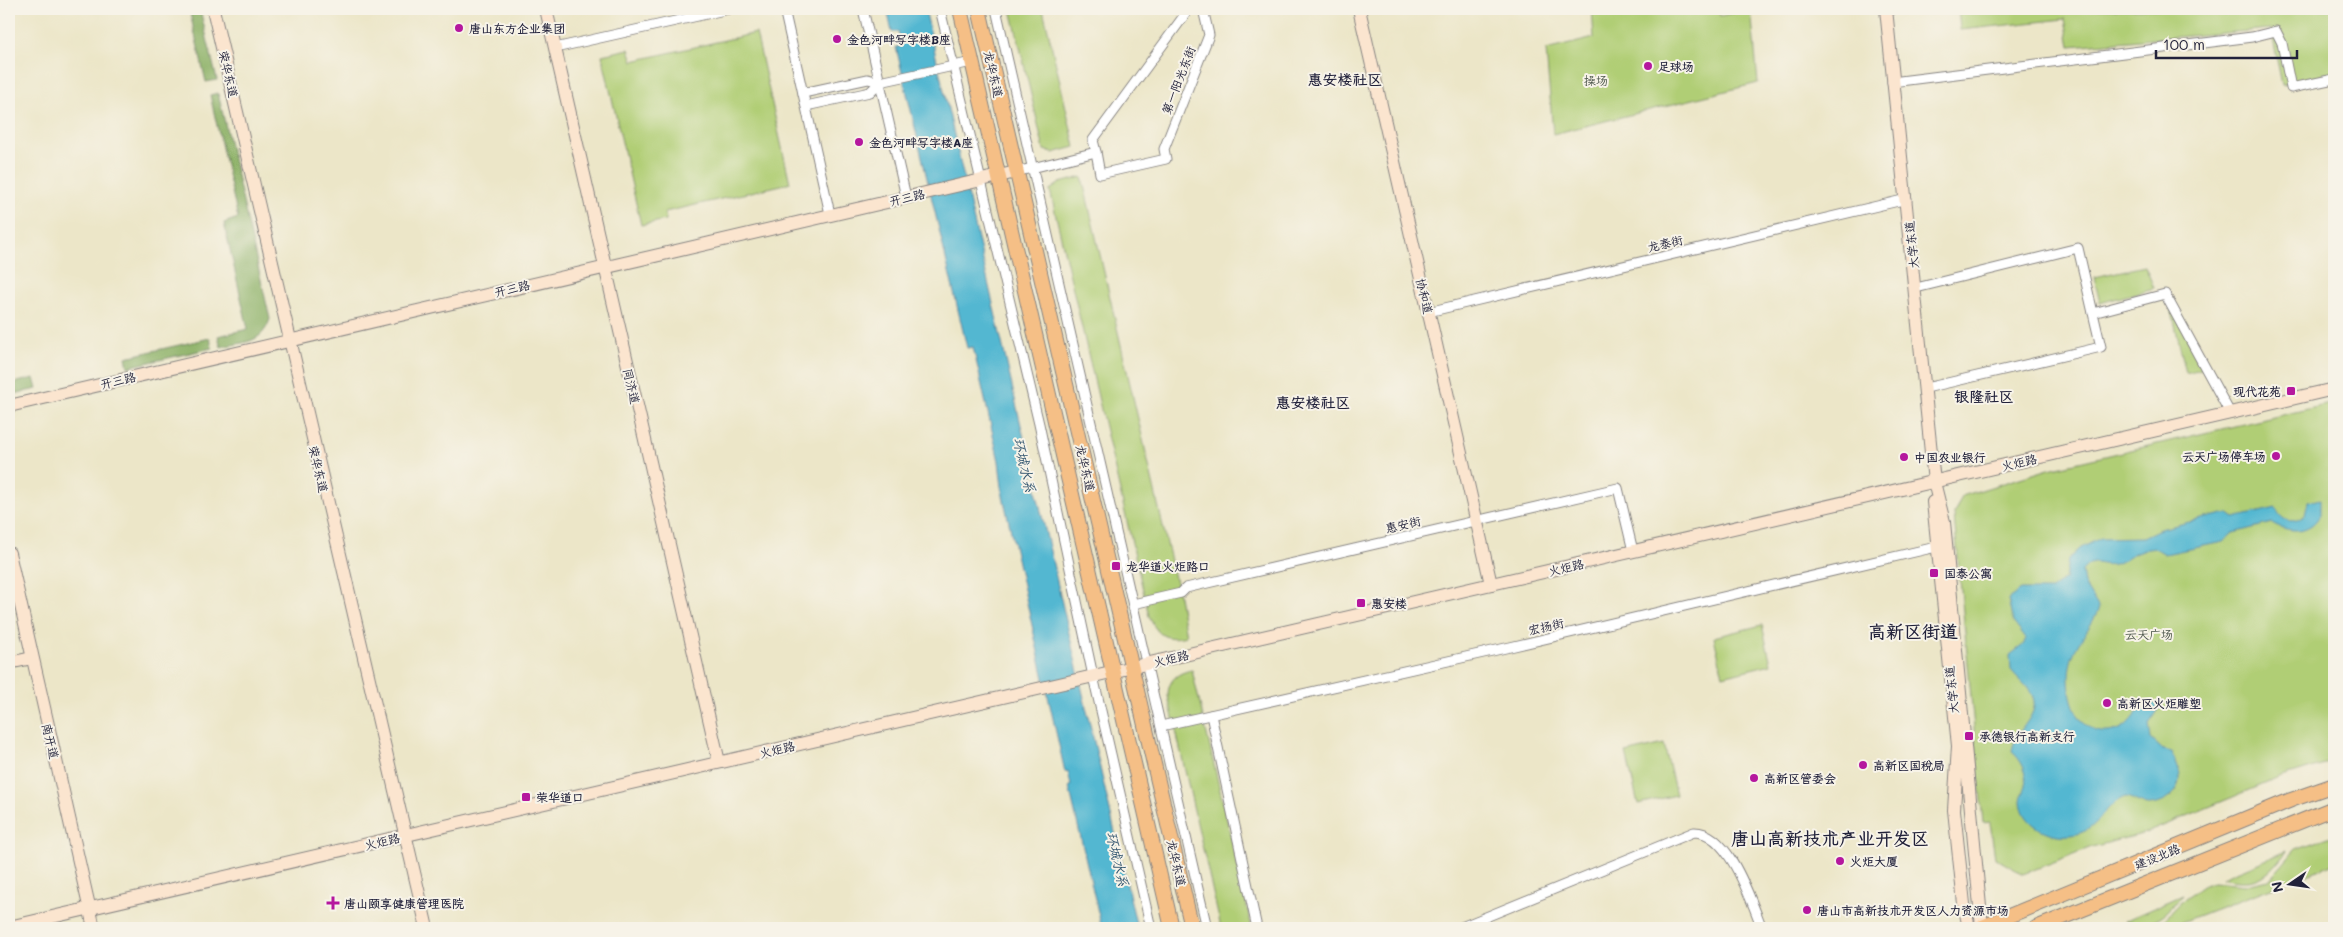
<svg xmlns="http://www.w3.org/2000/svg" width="2343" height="937" font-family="Mali,'LXGW WenKai TC',sans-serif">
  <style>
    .green { fill: #b0ce75; stroke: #697858 }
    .forest { fill: #8cb166; stroke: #576a50 }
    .water { fill: #53b7d1; stroke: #3a6c86 }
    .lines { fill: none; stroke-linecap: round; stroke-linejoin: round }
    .street-casing { stroke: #878482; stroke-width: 11 }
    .secondary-casing { stroke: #878482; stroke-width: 14 }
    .primary-casing { stroke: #878482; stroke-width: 16 }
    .street { stroke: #fff; stroke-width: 9 }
    .secondary { stroke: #fbe5cf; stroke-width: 12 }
    .primary { stroke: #f5bf86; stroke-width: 14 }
    .poi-dot { fill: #b5179e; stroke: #f7f3e8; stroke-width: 2 }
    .labels { text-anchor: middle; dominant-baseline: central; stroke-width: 4; stroke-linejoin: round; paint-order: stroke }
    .poi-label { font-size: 12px; font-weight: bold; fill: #22223b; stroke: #f7f3e8; text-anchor: start }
    .street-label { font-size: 12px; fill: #22223b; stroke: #f7f3e8 }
    .park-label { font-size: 12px; fill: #4d564c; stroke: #f7f3e8 }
    .water-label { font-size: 14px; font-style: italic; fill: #335670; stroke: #f7f3e8 }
    .quarter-label { font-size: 15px; font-weight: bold; fill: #22223b; stroke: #f7f3e8 }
    .district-label { font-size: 18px; font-weight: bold; fill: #22223b; stroke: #f7f3e8 }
  </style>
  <rect width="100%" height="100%" fill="#f7f3e8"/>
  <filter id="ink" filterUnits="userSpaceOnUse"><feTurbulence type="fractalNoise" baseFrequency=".02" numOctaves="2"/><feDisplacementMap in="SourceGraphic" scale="10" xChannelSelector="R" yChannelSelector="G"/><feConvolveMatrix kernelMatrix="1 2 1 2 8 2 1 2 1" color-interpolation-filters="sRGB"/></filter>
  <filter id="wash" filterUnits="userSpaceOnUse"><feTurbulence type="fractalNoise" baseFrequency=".0096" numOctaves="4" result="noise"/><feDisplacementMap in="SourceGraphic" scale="20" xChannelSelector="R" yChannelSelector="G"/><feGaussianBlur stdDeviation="1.12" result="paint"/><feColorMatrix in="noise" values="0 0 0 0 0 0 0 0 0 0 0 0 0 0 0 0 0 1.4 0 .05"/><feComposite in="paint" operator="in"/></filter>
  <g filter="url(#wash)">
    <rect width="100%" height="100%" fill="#ece6c8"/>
    <g class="green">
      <polygon points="1011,9 1043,9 1075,147 1053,153 1044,150"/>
      <polygon points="1592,9 1718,9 1720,16 1751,9 1758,83 1553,134 1546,50 1594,38"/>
      <polygon points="1958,9 2334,9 2334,75 2282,85 2271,29 2070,46 2065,19 1960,30"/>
      <polygon points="756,33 790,183 665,212 666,220 641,225 602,55 629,49 633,61"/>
      <path d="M1082 177 1178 591 1186 636C1165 641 1157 635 1149 616L1050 190 1060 183Z"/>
      <polygon points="2145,266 2154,288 2100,303 2094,277"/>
      <polygon points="2169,299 2203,365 2200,369 2186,373"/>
      <polygon points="2334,403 2334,761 2279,778 2146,833 2092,847 2023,874 1995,858 1990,822 1983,823 1955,527 1954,514 1962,496 2049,469"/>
      <polygon points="1762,625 1771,664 1723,676 1714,637"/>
      <path d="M1192 670 1252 928H1221L1168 696C1168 680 1177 673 1192 670Z"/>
      <polygon points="1664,744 1676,795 1638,804 1626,753"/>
      <polygon points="2334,835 2334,864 2166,928 2102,928 2113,924 2159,925 2185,898 2204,885 2213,882 2246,885 2269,880 2296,849"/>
      <path d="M2287 851C2267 877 2257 887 2222 878Z"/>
      <path d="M2183 895C2162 918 2157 925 2124 921Z"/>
    </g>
    <g class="forest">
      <polygon points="189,9 200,9 217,80 206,82"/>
      <path d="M218 93 270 319C262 344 244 342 221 347L218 336 248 329 224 223 238 218 210 95Z"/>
      <polygon points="210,338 212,348 128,367 126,357"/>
      <polygon points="34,378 37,389 9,395 9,384"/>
    </g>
    <g class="water">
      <polygon points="887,9 925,9 1137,928 1104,928 1103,924 1101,925 1069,787 1071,786 1068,771 1065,772 1003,496 999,461 973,347 967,348 896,47 902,46 898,32 892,32"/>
      <path d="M2320 499V515C2310 534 2289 533 2272 523L2233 533 2223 542 2165 554 2155 548C2150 549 2144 549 2139 551 2130 554 2124 562 2114 564 2099 567 2094 556 2082 571L2084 584 2099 608C2092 628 2073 645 2070 666 2065 695 2079 743 2117 730 2127 727 2130 720 2137 713 2141 709 2147 707 2152 702L2159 709 2149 724 2151 739 2163 750 2171 752C2175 760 2180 770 2180 778 2181 794 2160 806 2147 805 2139 804 2133 797 2125 797 2100 807 2101 832 2070 835 2049 838 2022 824 2021 801 2021 795 2025 791 2026 786 2029 774 2021 759 2012 752 2014 728 2044 715 2031 693 2026 684 2017 678 2011 670L2010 655 2023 645 2026 639 2013 622 2008 599 2021 590H2051L2065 579 2068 560 2081 548 2101 538 2143 537 2160 529 2227 513 2234 518 2276 508C2281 522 2294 525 2305 515L2308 502Z"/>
    </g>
  </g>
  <g filter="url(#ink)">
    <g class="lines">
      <g class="street-casing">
        <g id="street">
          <polyline points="784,9 830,214"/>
          <polyline points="863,9 906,197"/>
          <polyline points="940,9 1039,424 1093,676 1151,928"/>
          <polyline points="996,9 1207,928"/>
          <polyline points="555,48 729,9"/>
          <polyline points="1892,82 2252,37 2276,31 2282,43 2291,88 2334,79"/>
          <polyline points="803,93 868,79 880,82 972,62"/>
          <polyline points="806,106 870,92 880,82"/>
          <polyline points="1096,152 1093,140 1189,9"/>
          <polyline points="1016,172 1096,152 1100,174 1166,159 1164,149 1209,35 1203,9"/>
          <polyline points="1916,288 2078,248 2093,313"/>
          <polyline points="1428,312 1907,199"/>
          <polyline points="1926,388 2101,347 2093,313 2165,294 2230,413"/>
          <polyline points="1133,604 1181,593 1186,588 1618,488 1633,551"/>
          <polyline points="1211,715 1257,928"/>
          <polyline points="1161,726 1510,647 1936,547"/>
          <path d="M1459 928 1694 832C1729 831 1751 901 1762 928"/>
        </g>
      </g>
      <g class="secondary-casing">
        <g id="secondary">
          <polyline points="213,9 427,928"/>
          <polyline points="546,9 719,762"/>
          <polyline points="1359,9 1491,584"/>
          <polyline points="1886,9 1934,482 1944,522 1982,928"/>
          <polyline points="9,406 1016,172"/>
          <polyline points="1933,502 1958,746 1954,810 1964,904 1969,928"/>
          <polyline points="9,553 94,928"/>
          <polyline points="9,663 32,658"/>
          <polyline points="9,927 2334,389"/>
        </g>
      </g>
      <g class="primary-casing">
        <g id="primary">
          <polyline points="960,9 1172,928"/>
          <polyline points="979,9 1192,928"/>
          <polyline points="1980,928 2291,800 2334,785"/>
          <polyline points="2036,928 2334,808"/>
        </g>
      </g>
      <use href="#street" class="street"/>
      <use href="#secondary" class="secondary"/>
      <use href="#primary" class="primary"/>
    </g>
  </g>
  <g class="poi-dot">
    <circle cx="459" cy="28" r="5"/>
    <circle cx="837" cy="39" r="5"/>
    <circle cx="1648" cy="66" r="5"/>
    <circle cx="859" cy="142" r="5"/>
    <rect x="2286" y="386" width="10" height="10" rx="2.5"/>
    <circle cx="2276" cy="456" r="5"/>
    <circle cx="1904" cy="457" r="5"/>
    <rect x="1111" y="561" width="10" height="10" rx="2.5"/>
    <rect x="1929" y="568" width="10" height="10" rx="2.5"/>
    <rect x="1356" y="598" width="10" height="10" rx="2.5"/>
    <circle cx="2107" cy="703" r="5"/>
    <rect x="1964" y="731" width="10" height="10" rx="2.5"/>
    <circle cx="1863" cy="765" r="5"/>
    <circle cx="1754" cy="778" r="5"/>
    <rect x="521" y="792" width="10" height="10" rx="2.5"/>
    <circle cx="1840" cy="861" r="5"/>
    <path d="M330.5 895.5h5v5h5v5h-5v5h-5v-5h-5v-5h5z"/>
    <circle cx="1807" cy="910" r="5"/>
  </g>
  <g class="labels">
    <g class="poi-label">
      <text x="469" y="28">唐山东方企业集团</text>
      <text x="847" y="39">金色河畔写字楼B座</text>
      <text x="1658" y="66">足球场</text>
      <text x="869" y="142">金色河畔写字楼A座</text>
      <text x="2281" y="391" text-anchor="end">现代花苑</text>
      <text x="2266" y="456" text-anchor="end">云天广场停车场</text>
      <text x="1914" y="457">中国农业银行</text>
      <text x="1126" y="566">龙华道火炬路口</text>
      <text x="1944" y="573">国泰公寓</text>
      <text x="1371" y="603">惠安楼</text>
      <text x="2117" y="703">高新区火炬雕塑</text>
      <text x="1979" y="736">承德银行高新支行</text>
      <text x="1873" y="765">高新区国税局</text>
      <text x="1764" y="778">高新区管委会</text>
      <text x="536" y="797">荣华道口</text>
      <text x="1850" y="861">火炬大厦</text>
      <text x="344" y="903">唐山颐享健康管理医院</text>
      <text x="1817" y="910">唐山市高新技术开发区人力资源市场</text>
    </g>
    <g class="street-label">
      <text transform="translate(229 74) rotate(77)">荣华东道</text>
      <text transform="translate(994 74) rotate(77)">龙华东道</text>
      <text transform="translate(1178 80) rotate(-69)">第一阳光东街</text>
      <text transform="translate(907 197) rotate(-13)">开三路</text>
      <text transform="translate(1665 243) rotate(-13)">龙泰街</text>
      <text transform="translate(1911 245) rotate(-96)">大学东道</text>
      <text transform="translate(512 288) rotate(-13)">开三路</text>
      <text transform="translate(1425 296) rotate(77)">协和道</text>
      <text transform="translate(118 380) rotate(-13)">开三路</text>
      <text transform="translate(632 386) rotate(77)">同济道</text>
      <text transform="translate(2019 462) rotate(-13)">火炬路</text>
      <text transform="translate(1086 468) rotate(77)">龙华东道</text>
      <text transform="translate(319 469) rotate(77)">荣华东道</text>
      <text transform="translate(1403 524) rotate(-13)">惠安街</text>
      <text transform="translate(1566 567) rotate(-13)">火炬路</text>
      <text transform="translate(1546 626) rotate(-13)">宏扬街</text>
      <text transform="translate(1171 658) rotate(-13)">火炬路</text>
      <text transform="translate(1951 690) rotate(-96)">大学东道</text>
      <text transform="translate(51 741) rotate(77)">南开道</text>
      <text transform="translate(777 749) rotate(-13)">火炬路</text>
      <text transform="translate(382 841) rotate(-13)">火炬路</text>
      <text transform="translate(2157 856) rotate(-22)">建设北路</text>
      <text transform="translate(1177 863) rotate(77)">龙华东道</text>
    </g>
    <g class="park-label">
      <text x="1596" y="80">操场</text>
      <text x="2149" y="634">云天广场</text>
    </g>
    <g class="water-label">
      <text transform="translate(1025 465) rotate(77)">环城水系</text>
      <text transform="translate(1118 859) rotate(77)">环城水系</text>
    </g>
    <g class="quarter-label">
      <text x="1345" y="79">惠安楼社区</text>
      <text x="1984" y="396">银隆社区</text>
      <text x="1313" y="402">惠安楼社区</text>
    </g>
    <g class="district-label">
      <text x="1913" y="631">高新区街道</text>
      <text x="1830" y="838">唐山高新技术产业开发区</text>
    </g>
  </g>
  <rect width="2343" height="937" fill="none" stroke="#f7f3e8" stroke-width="30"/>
  <g transform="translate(2290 884) rotate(257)" stroke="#f7f3e8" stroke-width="4" paint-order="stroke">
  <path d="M0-4L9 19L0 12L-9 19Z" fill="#22223b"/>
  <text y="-8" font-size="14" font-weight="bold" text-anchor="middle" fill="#22223b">N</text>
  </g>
  <path d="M2156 50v8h141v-8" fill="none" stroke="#22223b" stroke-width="2.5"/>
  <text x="2163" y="50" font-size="15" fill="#22223b" stroke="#f7f3e8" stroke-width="4" paint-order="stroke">100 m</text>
</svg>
